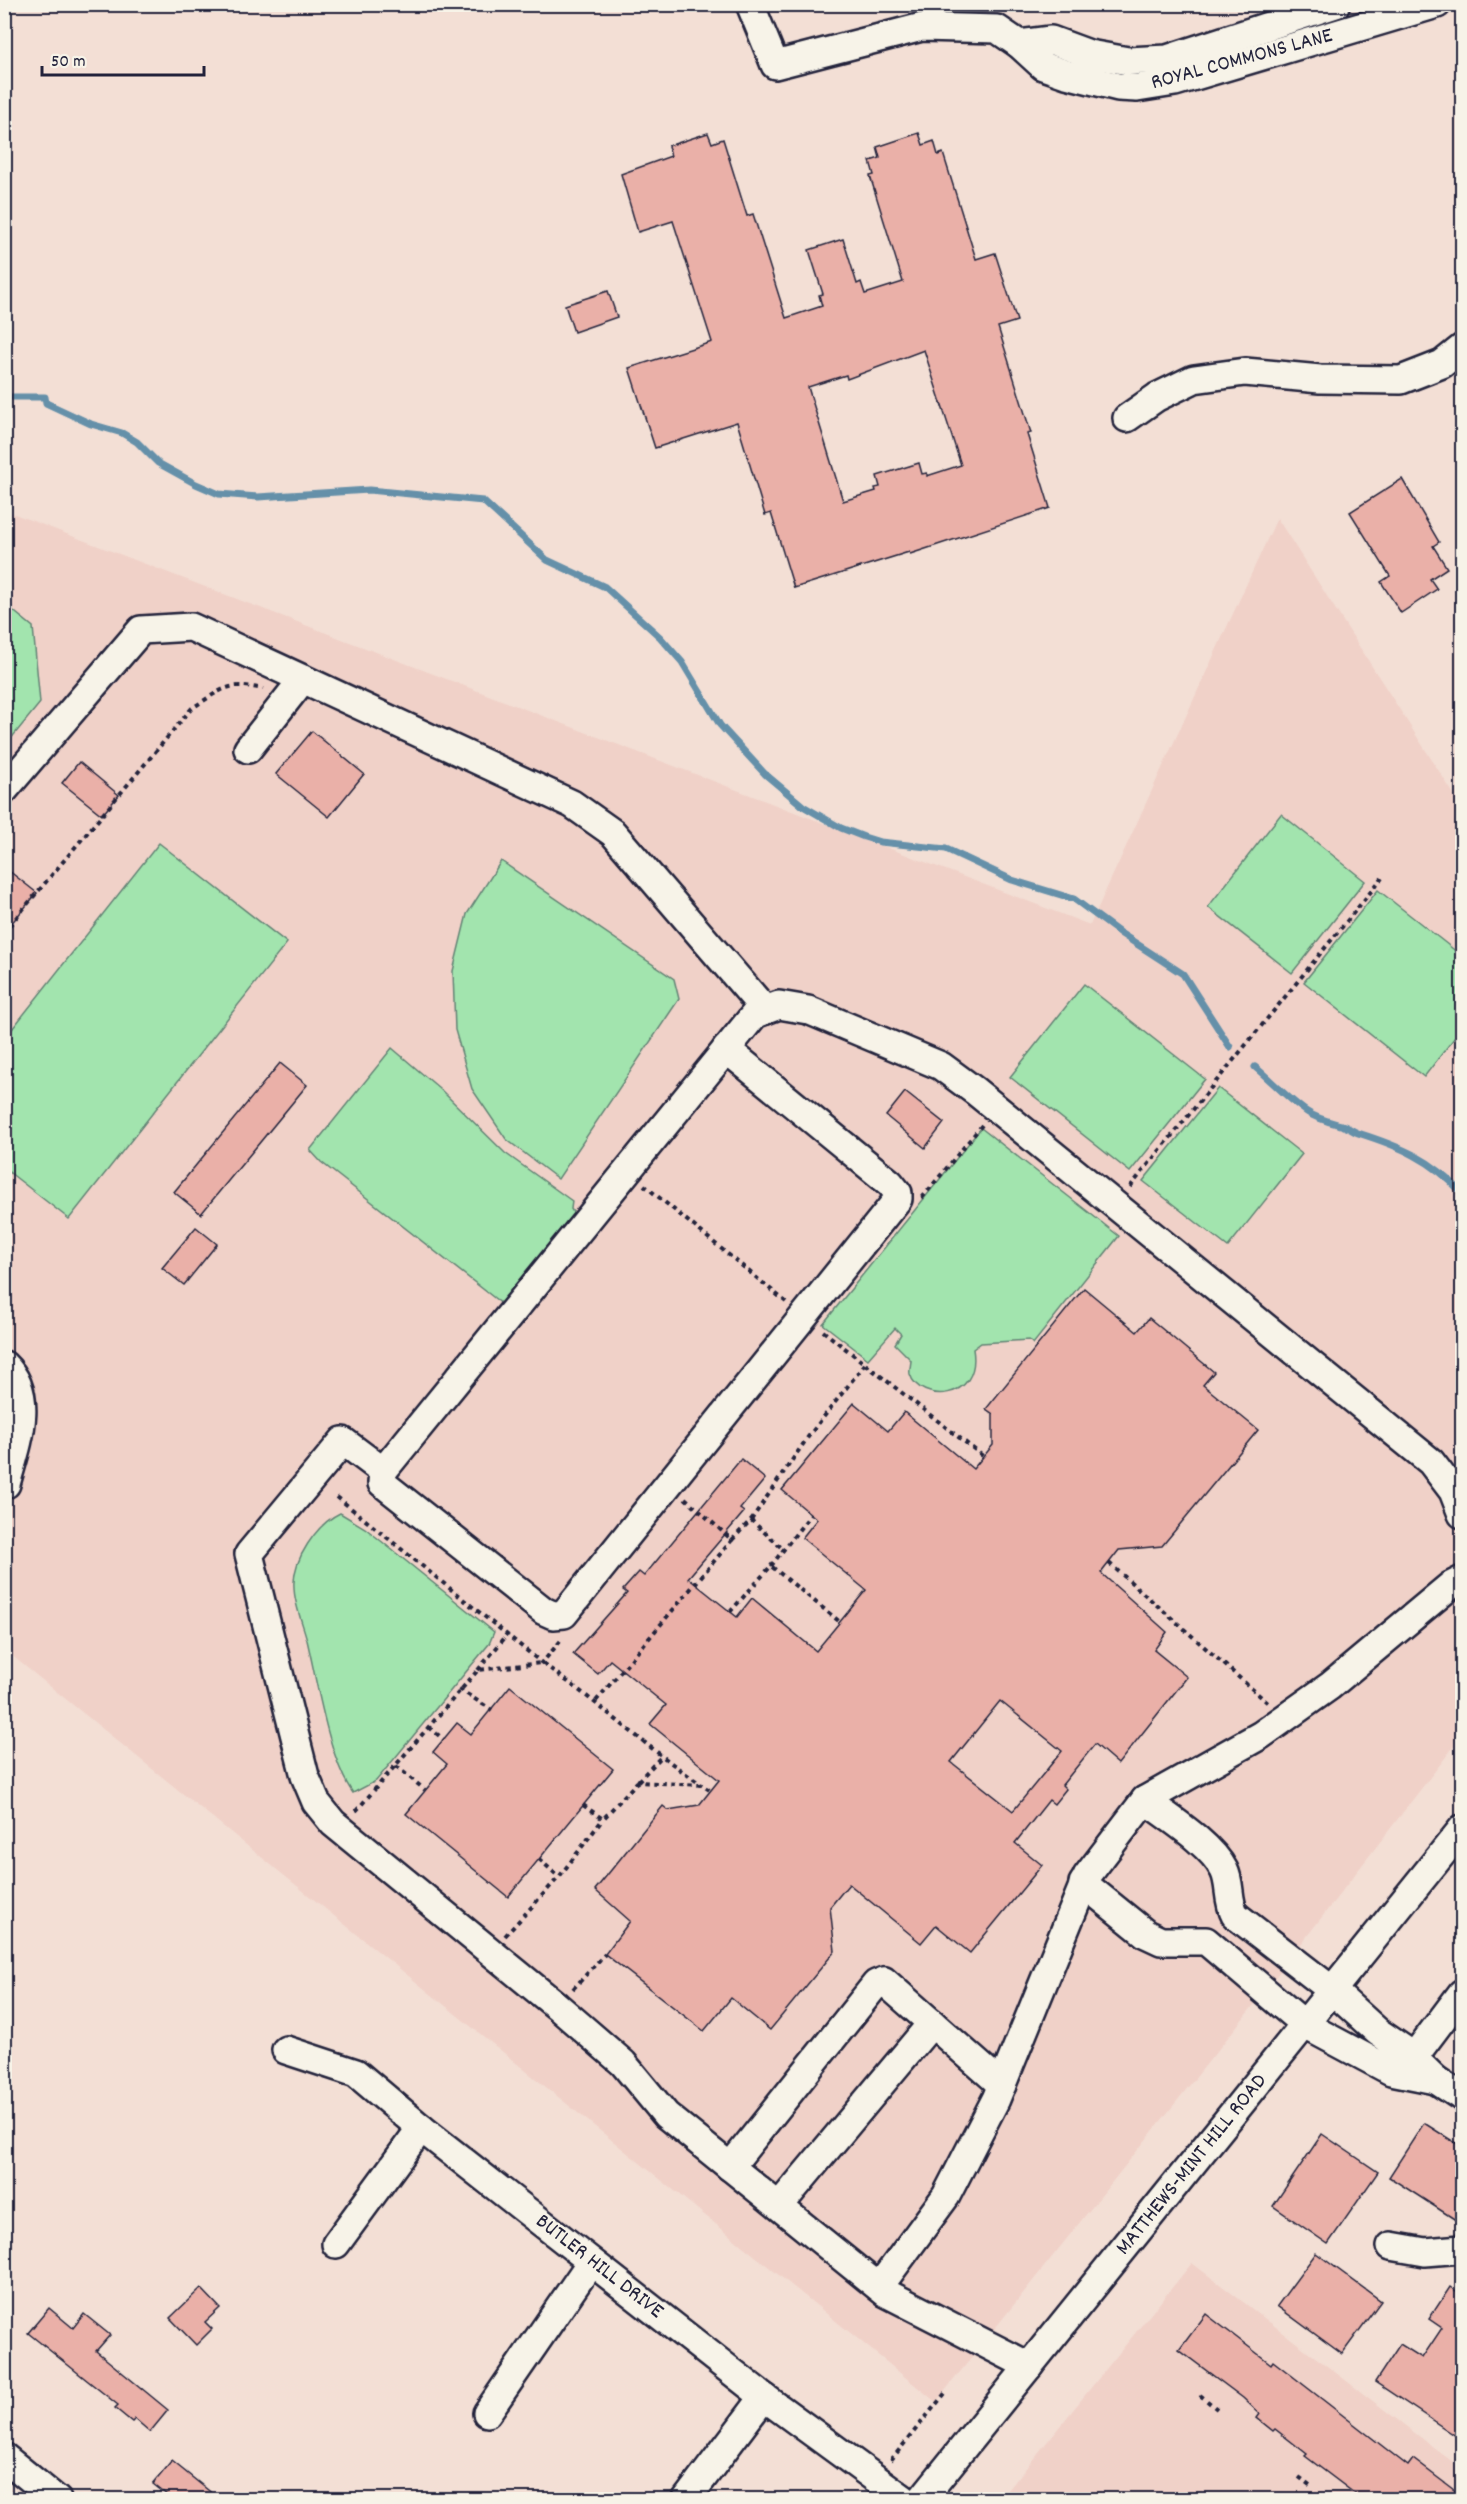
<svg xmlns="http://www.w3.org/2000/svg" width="1467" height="2504" font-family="Dekko,sans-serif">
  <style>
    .built { fill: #f0d1c8 }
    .green { fill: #a2e4ae; stroke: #628374; stroke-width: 1.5 }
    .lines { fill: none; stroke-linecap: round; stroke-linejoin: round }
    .stream { stroke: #6590a9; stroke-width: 7 }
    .building { fill: #eab0a8; stroke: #22223b; stroke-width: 1.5; fill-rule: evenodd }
    .minor-casing { stroke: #22223b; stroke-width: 32 }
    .path { stroke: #22223b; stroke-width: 4; stroke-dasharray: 4.5 4.5; stroke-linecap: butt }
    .minor { stroke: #f7f3e8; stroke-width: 27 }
    .labels { text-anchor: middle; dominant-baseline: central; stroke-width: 4.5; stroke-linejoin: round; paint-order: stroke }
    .street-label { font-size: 22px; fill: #22223b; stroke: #f7f3e8 }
  </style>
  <rect width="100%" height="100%" fill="#f3dfd5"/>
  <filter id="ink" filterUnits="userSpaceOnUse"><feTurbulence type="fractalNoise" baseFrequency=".0167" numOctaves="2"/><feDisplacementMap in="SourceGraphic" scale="12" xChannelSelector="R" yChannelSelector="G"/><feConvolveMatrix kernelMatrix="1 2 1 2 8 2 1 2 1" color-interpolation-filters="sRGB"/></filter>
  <g filter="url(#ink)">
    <g class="built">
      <polygon points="4,510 1090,925 1277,518 1462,807 1462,1736 1253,2006 936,2402 5,1650"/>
      <polygon points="1192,2263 1462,2469 1462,2499 1000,2500"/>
    </g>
    <g class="green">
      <polygon points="5,604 33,627 40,703 5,746"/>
      <polygon points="1281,814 1365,881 1292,973 1208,907"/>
      <polygon points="159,843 287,943 69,1219 5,1169 5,1038"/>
      <polygon points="501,861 674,979 679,999 558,1179 506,1139 472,1089 455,1030 453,971 467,914"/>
      <polygon points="1378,890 1462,956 1462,1028 1424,1077 1304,982"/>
      <polygon points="1084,984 1205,1079 1130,1172 1010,1077"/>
      <polygon points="392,1048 439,1088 505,1153 572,1201 571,1209 574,1214 502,1304 321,1162 310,1150"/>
      <polygon points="1218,1088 1302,1154 1228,1247 1143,1181"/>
      <path d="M981 1128 1119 1236 1033 1344 1029 1340 981 1343 973 1349C982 1402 919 1404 910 1374 909 1370 911 1364 911 1360L895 1344 901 1334 895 1328 868 1359 823 1324Z"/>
      <path d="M340 1513 365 1528 494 1632 489 1644 376 1781 353 1793C329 1760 317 1682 307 1640 303 1624 294 1604 294 1587 292 1560 317 1524 340 1513Z"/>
    </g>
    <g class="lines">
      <g class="stream">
        <polyline points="4,397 45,397 46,403 91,424 122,433 137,442 158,463 196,484 219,494 258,497 369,490 483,501 547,560 605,587 660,637 682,662 720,725 765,774 803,806 841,828 864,837 880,842 946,849 1012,880 1074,899 1120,933 1183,974 1230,1047"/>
        <path d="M1255 1067C1272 1081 1288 1099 1307 1112 1317 1119 1330 1122 1341 1125 1347 1126 1352 1131 1358 1133 1399 1146 1432 1159 1462 1193"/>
      </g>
    </g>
    <g class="building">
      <path d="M708 133 712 143 723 139 747 216 753 214 786 318 822 306 819 295 823 294 809 250 843 239 857 284 861 282 865 294 903 282 870 176 874 175 870 161 880 158 877 147 919 133 923 145 934 141 938 155 943 153 976 259 995 253 1017 321 998 327 1031 433 1027 434 1050 508 910 554 909 552 794 588 771 513 765 515 737 422 655 448 629 368 712 342 673 221 638 232 621 174 671 156 668 146ZM924 350 961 465 927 476V473L922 474 919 463 877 476 880 487 875 488 876 491 843 501 808 387 846 375 847 379Z"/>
      <polygon points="608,291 617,317 574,332 565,305"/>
      <polygon points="1402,479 1439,542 1433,546 1447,568 1430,579 1437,589 1401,613 1381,582 1390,576 1350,512"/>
      <polygon points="312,731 364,774 329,817 276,774"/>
      <polygon points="79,762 119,795 102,815 62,783"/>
      <polygon points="4,867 37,893 4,932"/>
      <polygon points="280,1063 307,1085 201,1214 174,1192"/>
      <polygon points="905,1092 944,1123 925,1148 886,1116"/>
      <polygon points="196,1227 217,1244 184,1285 162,1268"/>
      <path d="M1084 1288 1137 1332 1149 1318 1214 1372 1203 1385 1258 1430 1162 1546 1119 1550 1101 1573 1167 1632 1154 1650 1187 1677 1118 1764 1095 1744 1062 1785 1066 1789 1054 1804 1049 1800 1015 1843 1042 1865 970 1953 936 1925 921 1943 849 1884 830 1907 835 1951 770 2030 731 1998 704 2031 605 1954 630 1921 595 1890 663 1806 668 1810 699 1805 719 1780 650 1724 666 1705 610 1660 598 1674 573 1654 627 1593 623 1590 639 1572 644 1576 741 1459 765 1479 740 1509 744 1512 688 1578 737 1617 752 1598 816 1651 866 1590 802 1538 817 1519 782 1490 854 1403 888 1431 904 1412 973 1469 993 1445V1414L986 1409ZM1000 1701 1062 1751 1013 1811 951 1762Z"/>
      <polygon points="510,1686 613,1769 508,1897 406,1814 447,1764 433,1752 457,1723 471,1734"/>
      <polygon points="1424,2123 1462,2147 1462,2224 1389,2177"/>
      <polygon points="1322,2134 1378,2172 1328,2244 1273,2206"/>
      <polygon points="1316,2253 1381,2301 1342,2354 1277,2306"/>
      <polygon points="1450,2287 1462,2295 1462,2426 1456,2436 1375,2382 1400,2344 1422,2358 1442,2328 1429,2319"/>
      <polygon points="201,2288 220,2308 205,2322 212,2329 196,2345 170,2318"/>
      <polygon points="49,2308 73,2328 84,2314 110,2335 96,2351 168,2410 150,2432 135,2419 132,2422 115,2408 118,2405 28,2333"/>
      <polygon points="1206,2314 1271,2364 1273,2361 1408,2466 1413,2459 1462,2496 1462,2499 1362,2499 1305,2456 1307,2454 1275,2429 1273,2431 1257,2418 1260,2414 1243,2398 1179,2350"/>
      <polygon points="172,2461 219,2499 172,2499 153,2484"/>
    </g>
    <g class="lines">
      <g class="minor-casing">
        <g id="minor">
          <polyline points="750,4 775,65 922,27 997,29 1019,44 1043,66 1066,74 1118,87 1137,88 1175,82 1437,4"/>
          <polyline points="1019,44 1051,40 1089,54 1128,61 1167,59 1336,4"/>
          <polyline points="1127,418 1157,397 1194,379 1245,372 1320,379 1401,380 1442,364 1462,348"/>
          <polyline points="248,749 303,679"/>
          <polyline points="4,790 141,630 191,627 572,804 613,833 765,1010"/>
          <path d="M4 1365C37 1396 16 1447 6 1484"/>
          <polyline points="383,1471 382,1483 544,1611 553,1615 564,1614 898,1199 898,1193 890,1183 726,1049"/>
          <path d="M1083 1883 1146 1934 1161 1941H1206L1305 2025 1391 2071 1436 2080 1406 2051 1378 2032 1333 1991 1235 1915C1227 1900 1231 1884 1224 1870 1211 1844 1169 1818 1145 1800"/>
          <polyline points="286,2050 356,2073 421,2128 764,2397 905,2500"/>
          <polyline points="1413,2058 1462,1993"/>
          <polyline points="1436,2080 1462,2097"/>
          <polyline points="730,2167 876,1984 884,1981 1002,2085"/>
          <polyline points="779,2206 932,2023"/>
          <polyline points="336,2244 421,2128"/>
          <polyline points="1391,2246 1425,2252 1462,2249"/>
          <polyline points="879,2287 946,2196 996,2099 1087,1876 1145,1800 1261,1735 1285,1718 1330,1686 1450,1586 1462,1580"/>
          <polyline points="1029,2366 886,2293 666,2115 623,2063 557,2006 333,1823 316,1802 305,1776 249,1554 343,1441 383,1471 755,1014 779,1005 808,1010 941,1066 975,1091 1431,1462 1453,1491 1462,1514"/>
          <polyline points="487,2413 591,2262"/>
          <polyline points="4,2457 57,2500"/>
          <polyline points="686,2500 764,2397"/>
          <polyline points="921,2500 1462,1829"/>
        </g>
      </g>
      <g class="path">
        <path d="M4 932 192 708C223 689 227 681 263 689"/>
        <polyline points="644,1185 786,1302"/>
        <polyline points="1130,1187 1382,878"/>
        <polyline points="922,1198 982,1125"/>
        <polyline points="823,1331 984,1457"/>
        <polyline points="337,1497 542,1663 563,1638"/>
        <polyline points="685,1498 732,1540 751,1520 784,1550"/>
        <polyline points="751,1520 808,1437 865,1364"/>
        <polyline points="1109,1563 1268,1703"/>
        <polyline points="771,1566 811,1514"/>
        <polyline points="730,1612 771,1566 840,1622"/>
        <polyline points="478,1670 508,1634"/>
        <polyline points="459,1689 492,1710"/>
        <polyline points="596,1701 732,1540"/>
        <polyline points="429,1727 444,1740"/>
        <polyline points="396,1766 425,1790"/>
        <polyline points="638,1781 661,1757"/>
        <polyline points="583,1805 603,1819 637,1782 702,1785 711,1791"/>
        <path d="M356 1811 478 1670 542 1663C598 1702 646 1747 702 1785"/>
        <polyline points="539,1859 559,1877"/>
        <polyline points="505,1936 559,1877 603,1819"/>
        <polyline points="573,1989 605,1954"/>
        <polyline points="1200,2395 1217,2409"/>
        <polyline points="891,2460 947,2391"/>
        <polyline points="1299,2477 1311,2486"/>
      </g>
      <use href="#minor" class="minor"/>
    </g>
  </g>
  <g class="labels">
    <g class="street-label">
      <text transform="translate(1242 60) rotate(-15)">ROYAL COMMONS LANE</text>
      <text transform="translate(1192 2165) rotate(-51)">MATTHEWS-MINT HILL ROAD</text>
      <text transform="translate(599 2267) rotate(38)">BUTLER HILL DRIVE</text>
    </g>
  </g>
  <rect width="1467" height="2504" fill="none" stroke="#f7f3e8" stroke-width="24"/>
  <rect x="12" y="12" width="1443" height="2480" fill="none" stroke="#22223b" stroke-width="2" filter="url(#ink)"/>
  <path d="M42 66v9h162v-9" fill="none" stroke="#22223b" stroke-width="3"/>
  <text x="51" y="66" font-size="18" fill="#22223b" stroke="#f7f3e8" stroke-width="4.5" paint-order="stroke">50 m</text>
</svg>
